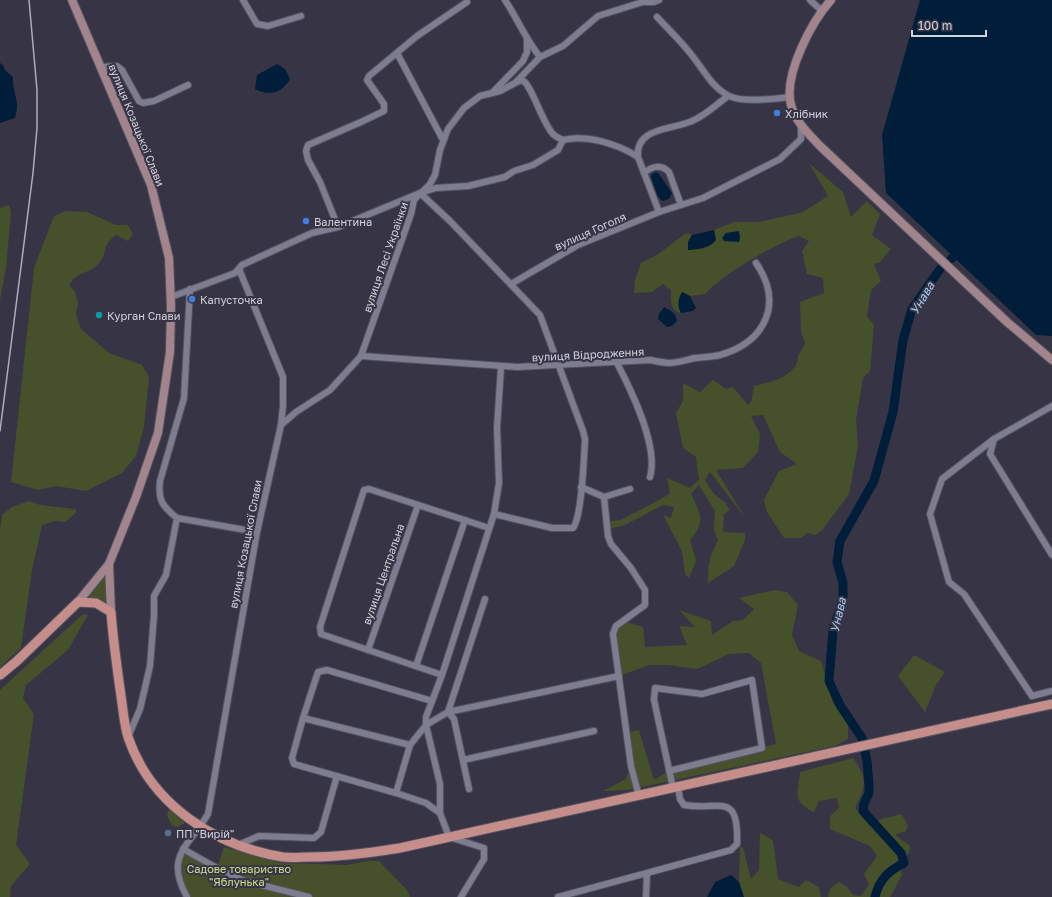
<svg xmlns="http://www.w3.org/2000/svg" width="1052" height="897" font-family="'Golos Text',sans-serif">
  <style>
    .green { fill: #46502b }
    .water { fill: #001e39 }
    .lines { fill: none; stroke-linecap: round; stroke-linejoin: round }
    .river { stroke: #001e39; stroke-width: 9 }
    .street-casing { stroke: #545360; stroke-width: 8 }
    .secondary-casing { stroke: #545360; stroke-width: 10 }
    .primary-casing { stroke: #545360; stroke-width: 11 }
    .street { stroke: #7e7d8f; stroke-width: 6 }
    .secondary { stroke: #a2858c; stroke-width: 8 }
    .primary { stroke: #c68e8a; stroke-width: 9 }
    .rail { stroke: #adacb8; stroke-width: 1.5 }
    .shop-dot { fill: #3f7fe0; stroke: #373545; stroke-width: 1.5 }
    .culture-dot { fill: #0f9aa8; stroke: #373545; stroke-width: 1.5 }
    .service-dot { fill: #5c6f8a; stroke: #373545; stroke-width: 1.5 }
    .labels { text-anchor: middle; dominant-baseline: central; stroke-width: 4; stroke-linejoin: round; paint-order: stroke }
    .poi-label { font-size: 11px; fill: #d2d2dc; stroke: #373545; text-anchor: start }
    .street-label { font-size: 11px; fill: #d2d2dc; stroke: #373545 }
    .park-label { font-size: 11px; fill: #c8e08b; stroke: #373545 }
    .water-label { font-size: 12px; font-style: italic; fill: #a5ccf2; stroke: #373545 }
  </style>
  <rect width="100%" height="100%" fill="#373545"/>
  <g class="green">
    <path d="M809 163 843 192 851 217 867 201 880 214 872 235 891 249 880 262 874 264 881 281 871 290 867 316 874 325 870 371 863 378 856 420 858 446 849 494 823 529 816 535 807 533 801 538H784L767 512 764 500 779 471 797 464 780 452 763 415 751 416 760 434 758 452 743 468 716 470 746 519 710 472 705 480 714 494 725 502 730 510 724 514 723 532 745 533V540L734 566 708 583C708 567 709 555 718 541L714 530 715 511 699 485 691 494C701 514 706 522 690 540L696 561 689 578 685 574 682 551 663 515 671 518 674 507 663 505 625 525 608 529 607 522 621 520 670 494 667 478 690 488 699 480 696 457 683 448 676 413 683 401V383L700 392 713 380 726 389 733 387 748 405 751 402 754 386C769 382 786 380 796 365 798 362 797 359 798 356 800 351 804 348 805 342L801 332 800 302 824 293 823 278 807 274 802 251 809 241 799 236C773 245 723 274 705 294L690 296 682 292C678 300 677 306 681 313 669 311 671 299 671 290L663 284 652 292 634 293 635 280 641 263 657 255 686 233 692 235 688 242 716 240 714 230 734 222H760L803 212 828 196Z"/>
    <polygon points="9,205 11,212 6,268 0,300 0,208"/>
    <path d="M66 211 87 212 116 225H128L133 234 128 241 116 235C101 245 108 254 99 263 89 275 78 270 69 285L75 292 78 303 76 315 81 329 109 353 142 365 149 377 144 427 136 456 122 473 86 491 56 486 38 490 11 482 34 268 54 216Z"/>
    <polygon points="29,501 40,505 75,509 77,512 65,522 55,521 42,525 32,570 21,648 0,667 0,530 2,515 12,507"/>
    <polygon points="105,573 109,605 98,598 88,597"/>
    <polygon points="774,590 787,592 798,605 792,635 799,651 821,661 833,703 848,725 848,739 835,746 628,790 603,791 626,779 631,766 626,733 639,730 654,780 669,771 776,744 761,663 749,653 729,654 697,669 667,665 649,665 619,676 613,634 623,621 643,627 645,647 687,645 679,626 695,627 679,610 711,621 712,635 733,621 743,620 754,609 739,598"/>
    <polygon points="83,614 88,615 68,650 26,685 23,698 34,714 16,845 30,864 11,886 10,897 0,897 0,690"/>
    <polygon points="914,655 945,672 936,685 925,712 898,676"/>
    <path d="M853 758C868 779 866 786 855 808L870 826 882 819 901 814 908 825 906 831 895 835 910 846 909 853 899 859 902 875 890 897H828L830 889 839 882 847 887 853 895 861 896 869 885 864 874 877 856 870 846 830 829V816L839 808 837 798 819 801 814 812C791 801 798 794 800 772Z"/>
    <polygon points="169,809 184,822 184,824 177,827 172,825 167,816"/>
    <polygon points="760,833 773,840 778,879 799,887 806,880 819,887 821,897 744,897 739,882 740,846 743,848 751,879 759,870"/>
    <polygon points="224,847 282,863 347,865 367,861 379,861 407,890 410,897 188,897 179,882 183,849 217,868"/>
  </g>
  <g class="water">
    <polygon points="920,0 1052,0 1052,336 1036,335 886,193 882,135"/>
    <path d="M0 63 3 65 5 70 13 77C12 95 21 99 15 118L0 123Z"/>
    <path d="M277 64 285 69 290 79C282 93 269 97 255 89L257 75Z"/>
    <polygon points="656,172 659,174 672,193 669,199 663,201 658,197 651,177 652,174"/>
    <path d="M714 230 716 240C709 249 699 249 688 250V242L692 235Z"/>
    <polygon points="739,231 740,238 739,242 724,241 722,238 726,233"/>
    <path d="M682 292 690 296 696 308 693 311 681 313C677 306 678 299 682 292Z"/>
    <path d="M664 307C671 311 676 313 677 321L672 326 667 327 658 319 659 314Z"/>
    <polygon points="731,875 739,882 744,897 707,897 715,882"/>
  </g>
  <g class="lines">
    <g class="river">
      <polyline points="951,259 962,249"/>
      <path d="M875 897C879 880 888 871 904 863L901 853 863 811 864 804 869 793V785L867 761 862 738 840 705 829 681 833 630 843 600V583L837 562 840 541 874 481 893 412 903 340 912 309 940 269"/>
    </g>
    <g class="street-casing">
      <g id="street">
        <polyline points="243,0 257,24 268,26 301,16"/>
        <path d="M505 0C517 18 526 40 540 57"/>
        <polyline points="810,0 822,11"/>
        <path d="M657 17C669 30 683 43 694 58 704 71 713 88 729 96 743 103 774 99 789 97"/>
        <polyline points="397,53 443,140"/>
        <polyline points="102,67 117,66 122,70 139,101 143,103 154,101 188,85"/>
        <path d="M517 82 522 80C532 84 543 126 554 135 557 137 560 139 563 140 586 134 618 144 638 157 635 127 673 130 692 121 705 116 717 104 728 96"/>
        <polyline points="493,92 523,61 527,52 527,38"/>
        <polyline points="638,157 659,212"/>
        <path d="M644 173C652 166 661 164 669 172L681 205"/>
        <path d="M420 193 450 221 540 315 583 431 585 439C584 456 582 517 573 528H552L494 514"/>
        <polyline points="338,227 320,182 308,160 306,151 308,145 361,122 384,111 384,104 367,80 369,76 417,36 467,2"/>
        <polyline points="511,284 578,245 659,212 703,198 780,159 801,139 801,124"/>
        <polyline points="171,297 235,273 242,265 312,233 338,227 420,193 436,188 468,186 505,177 514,171 533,165 558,150 563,140"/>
        <path d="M361 356 517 367 650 360C672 365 675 363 695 358 703 357 712 357 720 355 765 342 784 304 756 263"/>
        <path d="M617 363C631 390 659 446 650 477"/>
        <polyline points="1052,406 994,439 990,454 1052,555"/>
        <polyline points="281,425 296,412 330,390 361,356 411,214 414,200 430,184 435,175 440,150 448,129 464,108 480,96 500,91 515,83 540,57 563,46 598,16 643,2 654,2 659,0"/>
        <polyline points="994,439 942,479 930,514 949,582 964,594 1032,696"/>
        <polyline points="581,487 604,497 630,489"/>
        <polyline points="604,497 608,536 611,544 631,568 645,590 645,605 616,626 613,634 631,766 639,796"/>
        <polyline points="177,518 257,532"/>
        <polyline points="368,650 418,505"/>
        <polyline points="416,666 465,520"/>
        <polyline points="442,675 321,634 320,627 364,490 369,489 489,528"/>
        <polyline points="1032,696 1052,691"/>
        <polyline points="303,718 318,672 327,670 432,701"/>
        <path d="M128 737 140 709 150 666 154 615V596L166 575 177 518C162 506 158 500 160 481L184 398 190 289"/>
        <polyline points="463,760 594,731"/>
        <polyline points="669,771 762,748 752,680 702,694 655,688 654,700 673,788"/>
        <polyline points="469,789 454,719 448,712 485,599"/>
        <polyline points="396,793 294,764 292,758 303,718 410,745"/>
        <polyline points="440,813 426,803 396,793 410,745 426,725 448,712 619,676"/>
        <polyline points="238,845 259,836 314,838 321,832 337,776"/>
        <polyline points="183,849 217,868 242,880 309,897"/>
        <path d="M187 897C164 855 189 847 208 814L257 532 281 425 283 406V377L239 269"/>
        <polyline points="461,897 484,859 484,848 449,837 440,813 440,784 426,725 426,717 442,675 494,514 499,483 497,428 501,367"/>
        <polyline points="558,897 647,873"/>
        <path d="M646 897 647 873 731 850 737 844C739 790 719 811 684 805L680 799 678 787"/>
      </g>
    </g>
    <g class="secondary-casing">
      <g id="secondary">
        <polyline points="72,0 151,185 169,258 171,306 170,352 158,433 136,497 109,564 78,602"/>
        <path d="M831 0C812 21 783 75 791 105 795 121 808 133 819 145L1007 322 1052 360"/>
        <polyline points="109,564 111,612"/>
      </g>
    </g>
    <g class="primary-casing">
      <path id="primary" d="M0 675 17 661 78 602 96 603 111 612C113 640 117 668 121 696 123 709 124 724 128 737 151 805 215 846 283 857 291 858 301 857 310 857 341 857 369 853 400 848L1052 704"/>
    </g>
    <use href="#street" class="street"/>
    <use href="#secondary" class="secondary"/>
    <use href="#primary" class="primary"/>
    <polyline class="rail" points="0,431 33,173 37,128 37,90 29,0"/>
  </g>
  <g class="shop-dot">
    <circle cx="777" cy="113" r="4"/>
    <circle cx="306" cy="221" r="4"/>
    <circle cx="192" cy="299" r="4"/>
  </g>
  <circle class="culture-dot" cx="99" cy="315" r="4"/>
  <circle class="service-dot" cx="168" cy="833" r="4"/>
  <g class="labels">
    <g class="poi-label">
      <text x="785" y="113">Хлібник</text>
      <text x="314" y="221">Валентина</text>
      <text x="200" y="299">Капусточка</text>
      <text x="107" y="315">Курган Слави</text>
      <text x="176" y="833">ПП "Вирій"</text>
    </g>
    <g class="street-label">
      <text transform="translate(137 125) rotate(68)">вулиця Козацької Слави</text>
      <text transform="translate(590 231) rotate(-24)">вулиця Гоголя</text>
      <text transform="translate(385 257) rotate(-71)">вулиця Лесі Українки</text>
      <text transform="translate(588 354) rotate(-3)">вулиця Відродження</text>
      <text transform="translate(245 544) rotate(-79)">вулиця Козацької Слави</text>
      <text transform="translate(383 574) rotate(-71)">вулиця Центральна</text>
    </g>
    <g class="park-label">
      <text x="239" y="868">Садове товариство<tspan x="239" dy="13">"Яблунька"</tspan></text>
    </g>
    <g class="water-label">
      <text transform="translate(922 298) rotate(-59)">Унава</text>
      <text transform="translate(838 615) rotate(-77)">Унава</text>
    </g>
  </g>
  <path d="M912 30v6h74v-6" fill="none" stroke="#d2d2dc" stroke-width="2"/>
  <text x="918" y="30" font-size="12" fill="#d2d2dc" stroke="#373545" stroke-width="3" paint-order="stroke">100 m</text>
</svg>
